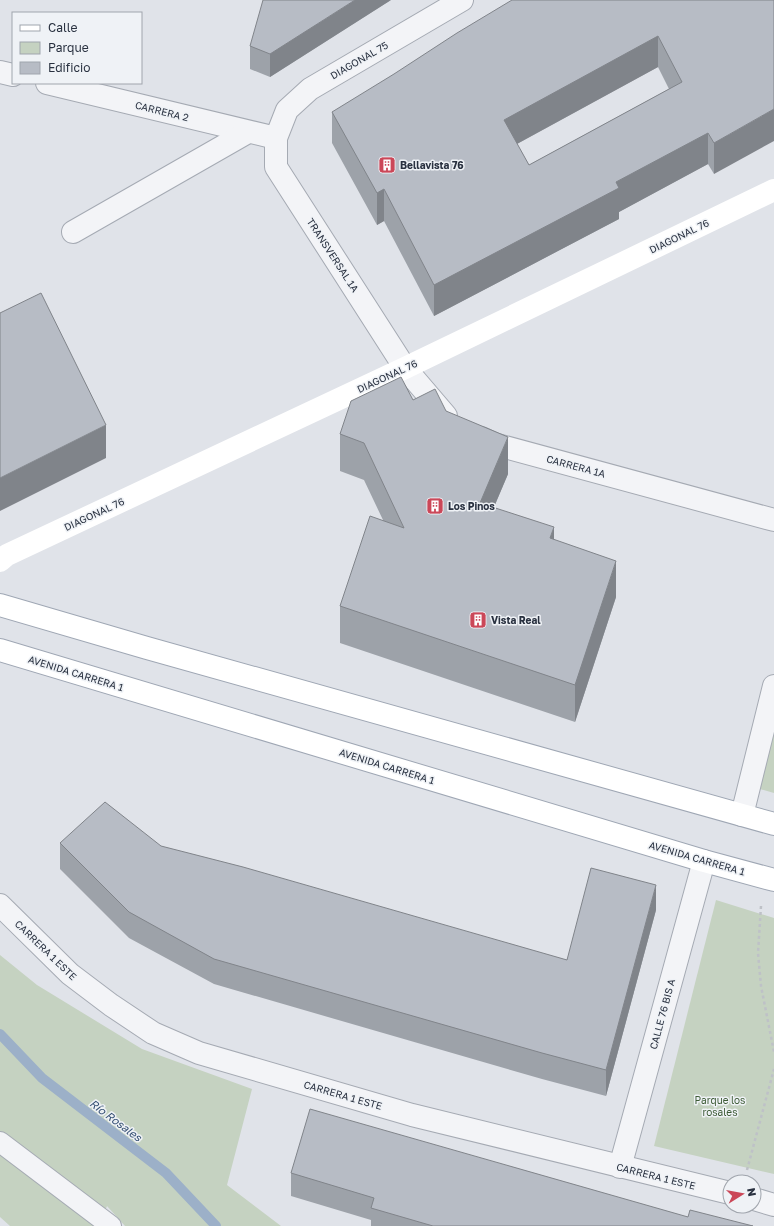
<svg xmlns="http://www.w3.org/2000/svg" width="774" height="1226" font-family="'Golos Text',sans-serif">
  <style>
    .green { fill: #c5d2c1 }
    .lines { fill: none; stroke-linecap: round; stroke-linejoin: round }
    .stream { stroke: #9cb0c8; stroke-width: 10 }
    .lane-casing { stroke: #a5aab3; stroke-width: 22 }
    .street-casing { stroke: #a5aab3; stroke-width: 24 }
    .primary-casing { stroke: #9fa7b4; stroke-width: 24 }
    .path { stroke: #bec1c7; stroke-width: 2.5; stroke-dasharray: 3 3; stroke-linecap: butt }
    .lane { stroke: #f3f4f7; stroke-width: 20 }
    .street { stroke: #f3f4f7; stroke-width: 22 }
    .secondary { stroke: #fff; stroke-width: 22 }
    .primary { stroke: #fff; stroke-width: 22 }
    .wall { fill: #9da2a9; fill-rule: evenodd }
    .shaded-wall { fill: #80848a }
    .building { fill: #b7bcc5; stroke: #80848a; fill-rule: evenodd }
    .labels { text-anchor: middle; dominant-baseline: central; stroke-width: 3; stroke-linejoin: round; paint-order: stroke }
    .street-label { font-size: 10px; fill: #293140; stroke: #eff2f6 }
    .poi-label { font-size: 10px; font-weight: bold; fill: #293140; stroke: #eff2f6; text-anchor: start }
    .park-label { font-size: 10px; fill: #3d5b36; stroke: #eff2f6 }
    .water-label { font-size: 11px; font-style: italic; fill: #344f73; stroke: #eff2f6 }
  </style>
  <rect width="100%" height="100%" fill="#e0e3e9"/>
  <g class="green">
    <polygon points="774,733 774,793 760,789"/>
    <polygon points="716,900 774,918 774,1174 654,1146"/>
    <polygon points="0,955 37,985 142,1049 252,1089 227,1185 281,1226 125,1226 107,1206 99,1226 10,1226 0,1217"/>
  </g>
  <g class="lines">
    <polyline class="stream" points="0,1034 42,1078 166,1173 216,1226"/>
    <g class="lane-casing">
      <polyline id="lane" points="0,1142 111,1226"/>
    </g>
    <g class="street-casing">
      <g id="street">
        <polyline points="0,72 13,75"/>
        <polyline points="47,83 276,138"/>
        <polyline points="73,232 248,132"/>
        <polyline points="446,416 405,368 276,167 276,138 287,110 310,89 462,0"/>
        <polyline points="481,438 494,444 774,520"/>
        <polyline points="742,815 774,686"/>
        <polyline points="0,905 70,974 111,1005 153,1033 199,1053 412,1115 730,1193"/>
        <polyline points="620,1167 704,861"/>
        <polyline points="754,1199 774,1205"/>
      </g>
    </g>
    <g class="primary-casing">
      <g id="primary">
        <polyline points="0,605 147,648 774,824"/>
        <polyline points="0,650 704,861 774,880"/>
      </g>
    </g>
    <g class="path">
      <polyline points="761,906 758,953 761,986 774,1052"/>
      <polyline points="747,1170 774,1069"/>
    </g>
    <use href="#lane" class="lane"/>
    <use href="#street" class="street"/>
    <polyline class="secondary" points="0,561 7,555 405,368 774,190"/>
    <use href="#primary" class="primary"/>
  </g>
  <g class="wall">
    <polygon points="391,0 270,77 250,69 250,46"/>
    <path d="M774 0 714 174 708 164 619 212V219L434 316 384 221 377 225 332 143V112ZM658 67 669 89 529 165 517 144Z"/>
    <polygon points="413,400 446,411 508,474 494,507 554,539 616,597 575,722 340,643 340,606 383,520 364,480 340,471 340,434"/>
    <polygon points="60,843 567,960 656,910 606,1096 542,1079 214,984 129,938 60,869"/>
    <polygon points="291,1173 688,1217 753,1226 371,1226 371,1220 291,1196"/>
  </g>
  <g class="shaded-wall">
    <polygon points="355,0 391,0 270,77 270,54"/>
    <polygon points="658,36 658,67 504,151 504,120"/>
    <polygon points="774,109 774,141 714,174 714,143"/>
    <polygon points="708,133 708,164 619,212 619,219 434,316 434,285 616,182"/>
    <polygon points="384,189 384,221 377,225 377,193"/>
    <polygon points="106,425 106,458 0,511 0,478"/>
    <polygon points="508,437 508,474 480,540 480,503"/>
    <polygon points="554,527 554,564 550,538"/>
    <polygon points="616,561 616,597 575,722 575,685"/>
    <polygon points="656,885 656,910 606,1096 606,1070"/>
  </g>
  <g class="building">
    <polygon points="263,0 355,0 270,54 250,46"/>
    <path d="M512 0H774V109L714 143 708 133 616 182 619 188 434 285 384 189 377 193 332 112 394 74 457 33ZM658 36 682 82 529 165 504 120Z"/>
    <polygon points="41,293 106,425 0,478 0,313"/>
    <polygon points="401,377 413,400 435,389 446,411 508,437 480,503 554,527 550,538 616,561 575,685 340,606 370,516 404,528 364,443 340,434 351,401"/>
    <polygon points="105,802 161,846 243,867 567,960 591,868 656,885 606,1070 542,1053 214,959 129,912 60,843"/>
    <polygon points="310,1109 688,1217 690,1210 753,1226 433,1226 371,1208 374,1198 291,1173"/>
  </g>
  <defs>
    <g id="building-square" transform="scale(0.9)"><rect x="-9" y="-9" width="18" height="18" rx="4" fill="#cb4758" stroke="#eff2f6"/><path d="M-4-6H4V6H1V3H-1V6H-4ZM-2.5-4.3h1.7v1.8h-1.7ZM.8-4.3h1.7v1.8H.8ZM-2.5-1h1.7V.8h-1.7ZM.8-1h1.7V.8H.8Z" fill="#fff"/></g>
  </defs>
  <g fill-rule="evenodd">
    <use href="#building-square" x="387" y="165"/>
    <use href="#building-square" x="435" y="506"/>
    <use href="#building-square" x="478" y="620"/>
  </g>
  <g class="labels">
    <g class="street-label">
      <text transform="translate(359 60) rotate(-30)">DIAGONAL 75</text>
      <text transform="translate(162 111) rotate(14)">CARRERA 2</text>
      <text transform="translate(679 236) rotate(-26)">DIAGONAL 76</text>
      <text transform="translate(333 255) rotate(57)">TRANSVERSAL 1A</text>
      <text transform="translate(387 376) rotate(-25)">DIAGONAL 76</text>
      <text transform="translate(576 466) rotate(15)">CARRERA 1A</text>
      <text transform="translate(94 514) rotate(-25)">DIAGONAL 76</text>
      <text transform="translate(76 673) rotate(17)">AVENIDA CARRERA 1</text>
      <text transform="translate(387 766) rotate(17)">AVENIDA CARRERA 1</text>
      <text transform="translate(697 858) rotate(16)">AVENIDA CARRERA 1</text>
      <text transform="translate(46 950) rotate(44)">CARRERA 1 ESTE</text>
      <text transform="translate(662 1014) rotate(-75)">CALLE 76 BIS A</text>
      <text transform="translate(343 1095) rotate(16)">CARRERA 1 ESTE</text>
      <text transform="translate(656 1176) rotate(14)">CARRERA 1 ESTE</text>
    </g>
    <g class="poi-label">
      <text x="400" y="165">Bellavista 76</text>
      <text x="448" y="506">Los Pinos</text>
      <text x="491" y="620">Vista Real</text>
    </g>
    <g class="park-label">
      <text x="720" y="1100">Parque los<tspan x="720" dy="12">rosales</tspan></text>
    </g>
    <g class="water-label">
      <text transform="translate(116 1120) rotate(37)">Río Rosales</text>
    </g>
  </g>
  <rect x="12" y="12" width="130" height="72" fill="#eff2f6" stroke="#a0a5ad"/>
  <rect x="20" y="25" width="20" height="6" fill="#ffffff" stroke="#a0a5ad"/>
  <text x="48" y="32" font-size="12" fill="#293140">Calle</text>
  <rect x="20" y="42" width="20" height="12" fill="#c5d2c1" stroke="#a0a5ad"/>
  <text x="48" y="52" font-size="12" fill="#293140">Parque</text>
  <rect x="20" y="62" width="20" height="12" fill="#b7bcc5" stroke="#a0a5ad"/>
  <text x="48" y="72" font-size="12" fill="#293140">Edificio</text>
  <g transform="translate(742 1194) rotate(79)"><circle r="19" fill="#eff2f6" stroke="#a0a5ad"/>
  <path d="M0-3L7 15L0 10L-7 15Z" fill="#cb4758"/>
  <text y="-6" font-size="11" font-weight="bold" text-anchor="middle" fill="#293140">N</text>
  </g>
</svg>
